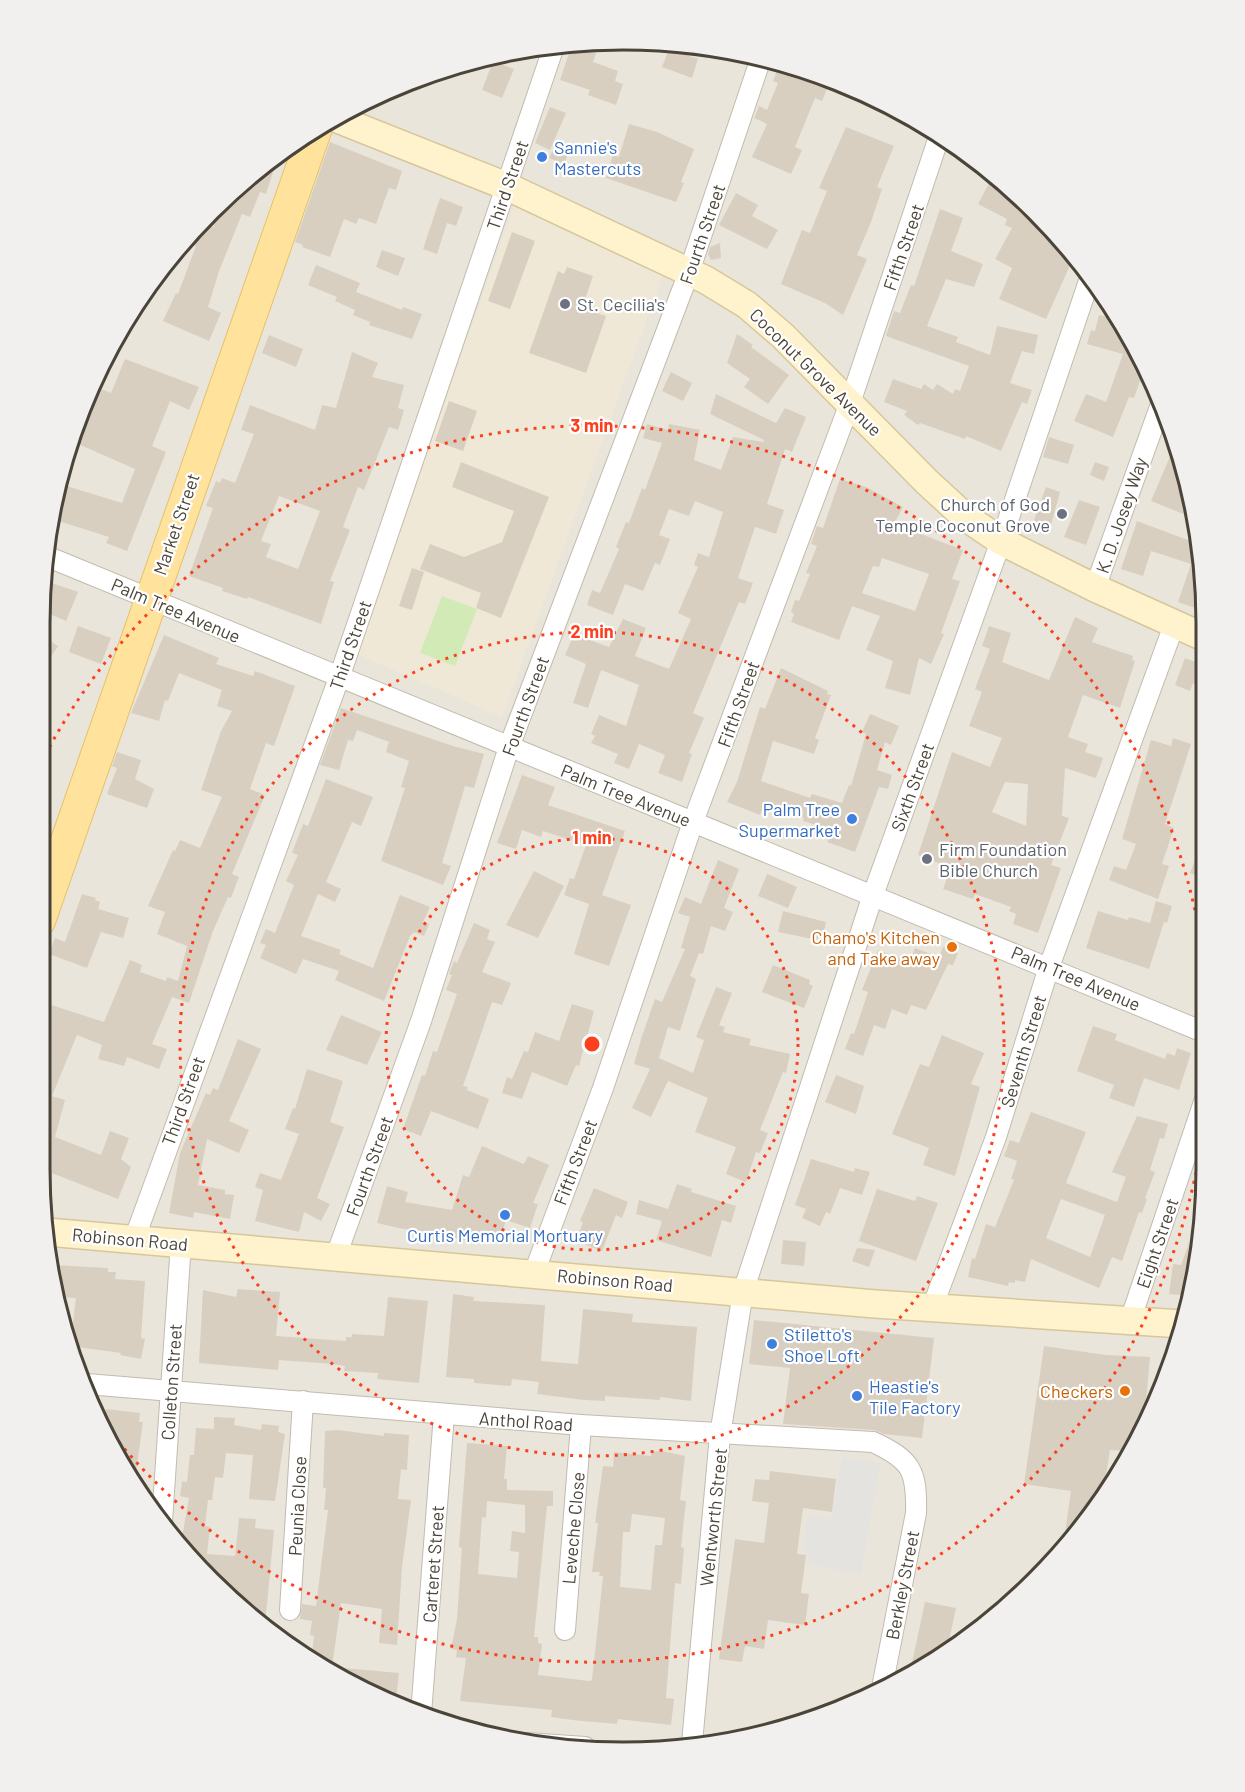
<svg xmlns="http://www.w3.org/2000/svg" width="1245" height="1792" font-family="Barlow,sans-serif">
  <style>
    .residential { fill: #eae5da }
    .education { fill: #efe8d6 }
    .green { fill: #d2eab5 }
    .parking { fill: #e5e3e0 }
    .building { fill: #d8cfc1; fill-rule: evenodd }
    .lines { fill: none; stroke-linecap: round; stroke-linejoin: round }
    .lane-casing { stroke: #c2bbae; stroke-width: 12 }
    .street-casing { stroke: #c2bbae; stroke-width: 22 }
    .secondary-casing { stroke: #d6c79b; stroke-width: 30 }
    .primary-casing { stroke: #e6c16a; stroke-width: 34 }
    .lane { stroke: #fff; stroke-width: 9 }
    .street { stroke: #fff; stroke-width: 20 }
    .secondary { stroke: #fff3cd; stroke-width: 27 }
    .primary { stroke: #ffe39c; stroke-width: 32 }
    .ring { fill: none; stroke: #fc3f1d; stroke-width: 3; stroke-dasharray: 3 6 }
    .shop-dot { fill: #3f7fe0; stroke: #fff; stroke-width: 2 }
    .worship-dot { fill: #6b7280; stroke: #fff; stroke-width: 2 }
    .food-dot { fill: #e8710a; stroke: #fff; stroke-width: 2 }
    .labels { text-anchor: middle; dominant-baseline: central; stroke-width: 4.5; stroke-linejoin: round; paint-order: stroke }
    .shop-label { font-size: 18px; fill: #366cbe; stroke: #fff; text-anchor: start }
    .street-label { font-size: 18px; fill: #4b4439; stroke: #fff }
    .worship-label { font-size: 18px; fill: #5b616d; stroke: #fff; text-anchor: start }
    .food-label { font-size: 18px; fill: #c56008; stroke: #fff; text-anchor: end }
    .rim { fill: none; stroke: #4b4439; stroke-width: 3 }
    .centre { fill: #fc3f1d; stroke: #fff; stroke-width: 3 }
    .ring-label { font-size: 18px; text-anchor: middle; font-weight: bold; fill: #fc3f1d; stroke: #fff; stroke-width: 4.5; stroke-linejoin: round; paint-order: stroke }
  </style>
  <rect width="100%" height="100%" fill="#f6f3ec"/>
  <polygon class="residential" points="623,39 737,50 846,84 947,138 1035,210 1146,364 1195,509 1206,622 1206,1170 1195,1284 1161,1393 1107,1494 1035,1582 881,1693 736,1742 547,1748 399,1708 238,1608 137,1493 59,1321 39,1169 39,622 50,509 70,435 117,331 210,210 299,137 400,83 509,50"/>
  <polygon class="education" points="515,203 664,272 502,717 357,654"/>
  <polygon class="green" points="442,596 477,609 455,666 420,653"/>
  <polygon class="parking" points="842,1457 880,1463 861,1574 807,1564 809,1551 802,1550 808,1515 831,1519"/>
  <g class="building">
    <polygon points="600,41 593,62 618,71 615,81 623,84 616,105 588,95 590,90 560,80 572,44"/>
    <polygon points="669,49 698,59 692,78 662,67"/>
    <polygon points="493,61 514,69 502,98 482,90"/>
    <polygon points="780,63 831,79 822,101 815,98 795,147 802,150 791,174 752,157 767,124 754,118 759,106 767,110 778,83 773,81"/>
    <polygon points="550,107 566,113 550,150 535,143"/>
    <polygon points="629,124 657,132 694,149 681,182 684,183 676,202 606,178 613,155 619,157"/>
    <polygon points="846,127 894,146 877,187 882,189 871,222 857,255 867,259 843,315 825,303 781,284 802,230 810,233 827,191 819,188"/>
    <polygon points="330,142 402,171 396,190 389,188 376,224 359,218 356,224 344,219 330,257 302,247 303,245 295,242"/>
    <polygon points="556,143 570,149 564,164 549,158"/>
    <polygon points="279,153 266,194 260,192 250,217 242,214 219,271 208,307 221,313 209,341 163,321 176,293 178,294 196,246 185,242 200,222 213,227 225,198 235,189 243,192 248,179"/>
    <polygon points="993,176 1035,210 1072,261 1046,319 999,299 1012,268 995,259 1012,228 1005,225 1007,219 978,204"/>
    <polygon points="736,193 758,205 752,216 778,230 767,249 719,225"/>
    <polygon points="440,198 463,207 456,226 447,223 437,254 423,249"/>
    <polygon points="940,209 963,218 951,251 983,264 974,287 946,279 927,326 958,337 956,342 990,355 997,326 1038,335 1034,354 1022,351 1010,383 1032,390 1027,404 1022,402 1001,451 966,436 965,439 920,423 918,425 904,415 907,411 884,402 893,379 921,389 924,384 933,390 937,384 953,394 955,389 960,391 969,366 886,336 894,311 900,313 911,285 914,286"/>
    <polygon points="512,232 535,241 510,309 488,301"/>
    <polygon points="720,243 721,258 711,260 708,254 710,247"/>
    <polygon points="382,250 405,258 398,276 376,267"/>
    <polygon points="316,265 360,283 356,292 402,310 403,307 422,314 412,339 369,325 370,322 353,315 355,310 335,301 337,297 308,285"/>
    <polygon points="567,267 593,276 582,308 606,316 586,373 529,353 558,271 564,274"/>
    <polygon points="1099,315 1113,318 1146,364 1134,398 1129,397 1113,437 1074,421 1086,394 1106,402 1123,354 1087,344 1091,330 1095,331"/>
    <polygon points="737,334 753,345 751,347 789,375 768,404 744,387 750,379 727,363"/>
    <polygon points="269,335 303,349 296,367 262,353"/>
    <path d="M352 352 378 363 372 377 404 385 398 408 404 410 398 430 389 427 364 490 358 487 343 527 350 530 330 581 334 582 321 624 248 597 247 599 222 591 223 588 189 576 213 508 206 506 216 481 220 483 222 478 235 483 254 434 241 430 250 405 315 430 322 405 336 408ZM279 496 320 511 298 569 266 557 271 544 261 541Z"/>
    <polygon points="125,359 199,387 189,410 170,401 152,446 166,452 127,551 106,543 109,537 49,518 57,483 122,503 135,469 69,440 92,385 111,393"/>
    <polygon points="671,372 692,383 683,401 662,391"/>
    <polygon points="716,394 776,423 785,408 806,417 792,452 785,449 767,504 784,510 776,534 755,527 738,578 753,583 745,604 739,602 693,713 704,718 689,753 692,754 682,782 658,773 665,755 639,744 629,769 614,763 618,754 591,743 595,736 591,734 599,715 626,726 639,685 601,670 588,708 573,703 586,664 565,655 574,634 609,647 623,619 646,628 635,656 669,669 691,619 678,613 698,567 694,565 698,553 709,557 723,512 695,501 689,516 669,509 659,535 670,539 660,565 655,563 643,591 625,584 613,615 587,605 592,590 600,593 619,549 616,547 626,522 629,523 642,488 645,490 662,443 643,438 647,424 668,430 669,424 700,430 694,460 721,470 733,437 763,442 764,440 710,414"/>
    <polygon points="449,401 477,411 463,451 435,441"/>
    <polygon points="1049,437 1074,445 1068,464 1043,457"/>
    <polygon points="1174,447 1195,509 1196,519 1151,501"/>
    <polygon points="461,462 549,497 501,618 476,608 481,593 420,569 430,544 464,557 502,542 514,511 452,487"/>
    <polygon points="1095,462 1109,467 1104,481 1090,475"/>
    <path d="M840 479 866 487 903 507 894 524 963 550 952 579 960 581 941 633 944 634 931 664 919 658 910 695 885 688 893 661 866 650 880 616 852 606 839 640 791 622 794 614 791 612 795 600 799 601 810 574 806 573 817 546 811 544 817 526 823 528ZM882 558 929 574 915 611 862 593 873 566 879 567Z"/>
    <polygon points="1046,487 1060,492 1049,532 1032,526"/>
    <polygon points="1079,500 1100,507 1086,545 1064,537"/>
    <polygon points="1137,521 1198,544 1204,602 1201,610 1178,602 1191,564 1151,551 1143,576 1121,569"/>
    <polygon points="412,568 424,572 412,610 399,606"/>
    <polygon points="43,580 78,592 66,621 40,610"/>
    <path d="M1075 617 1098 628 1092 642 1133 656 1132 660 1135 661 1120 708 1083 695 1068 737 1088 744 1085 752 1103 758 1096 778 1065 768 1062 816 1069 818 1051 865 1061 868 1038 933 1013 924 1016 914 1009 911 1011 907 975 894 973 899 943 889 951 868 918 855 952 752 990 767 1002 738 969 726 982 692 975 689 990 649 982 646 989 626 1011 633 1002 662 1049 680ZM1005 782 1028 784 1026 826 992 812Z"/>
    <polygon points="78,626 111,638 101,664 69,652"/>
    <polygon points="39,634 58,646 48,661 39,656"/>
    <polygon points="164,635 219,658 216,664 253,676 255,671 295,686 274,746 266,743 250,789 265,795 232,874 239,877 231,898 228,897 213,931 189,1003 172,997 152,1044 167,1049 159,1069 127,1057 124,1066 98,1059 102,1045 77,1035 52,1096 65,1100 55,1137 101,1155 110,1131 129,1138 121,1159 131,1167 118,1199 39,1168 39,1053 52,1020 39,1015 39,1001 104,1022 130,960 142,965 140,972 166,981 167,977 178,981 187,946 157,934 165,912 148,906 173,850 175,851 180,840 200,848 222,797 201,790 221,731 232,711 217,706 222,690 179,673 168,701 165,700 159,721 131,713"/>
    <polygon points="1185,658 1206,666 1206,688 1193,683 1190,691 1175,685"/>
    <polygon points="781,668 828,691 827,694 831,695 815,738 819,740 814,754 773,741 761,781 810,798 812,794 842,803 849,785 851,786 866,734 862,732 870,714 899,726 891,745 885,742 877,770 892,775 888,789 879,787 855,852 827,842 832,830 803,821 804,818 764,805 760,815 727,802 737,782 760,707 765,709"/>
    <polygon points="341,708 453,746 484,754 474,788 465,786 442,863 451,866 443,885 381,861 405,788 401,787 409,761 386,752 389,742 357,730 353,741 348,740 339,770 320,765"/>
    <polygon points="1173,738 1191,744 1165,824 1174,828 1162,864 1169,866 1158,899 1109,880 1114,866 1126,870 1136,844 1122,839 1151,740 1171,746"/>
    <polygon points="117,752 141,760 135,779 154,789 147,808 107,794 117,768 112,766"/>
    <polygon points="522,775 555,787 548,805 625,831 602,895 631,905 609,966 574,954 589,904 564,895 570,878 574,879 586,845 543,831 541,837 522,830 516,849 497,843"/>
    <polygon points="326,779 373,797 361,826 352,822 326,882 341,889 335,902 318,894 301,936 341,950 339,954 373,968 400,895 430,907 423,922 429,924 424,936 414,932 410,936 384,1001 335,980 339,971 303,959 296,974 260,958 266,945 260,943 266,929 275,933 294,885 286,881 298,855 292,853 303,824 308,826"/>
    <polygon points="1205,834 1206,834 1206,879 1190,873"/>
    <polygon points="718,860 739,869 724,908 733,912 725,931 711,926 703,954 699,953 690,976 696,979 680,1031 668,1027 659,1058 693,1073 704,1040 696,1037 716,987 732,993 719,1025 725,1027 723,1032 751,1039 749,1045 790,1054 786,1073 783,1072 760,1130 768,1133 760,1153 756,1152 746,1182 726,1174 736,1147 695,1132 708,1098 668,1081 651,1117 632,1108 650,1069 634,1064 642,1036 655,999 662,1002 685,949 681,948 690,917 678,913 685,897 701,904"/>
    <polygon points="534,871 564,886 538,938 506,925"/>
    <polygon points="767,874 797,887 788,908 758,896"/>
    <polygon points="82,894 96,898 95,900 100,902 98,909 129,918 123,938 101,932 87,968 49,954 55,938 65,942"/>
    <polygon points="1156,901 1172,906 1167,923 1164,922 1149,969 1086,948 1098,911 1128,920 1129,917 1150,923"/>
    <polygon points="783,911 826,922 822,941 778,932"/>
    <polygon points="474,923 490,930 487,939 495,942 482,972 511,983 502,1005 492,1002 463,1086 468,1087 467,1090 489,1099 478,1129 431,1111 421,1136 403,1129 422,1075 425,1076 433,1051 437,1052 457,994 446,990 452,975 449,974 454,961 457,963"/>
    <polygon points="943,947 958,953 953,965 948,964 926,1010 911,1005 907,1015 892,1009 885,1029 874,1025 863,1056 845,1049 851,1033 854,1034 868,992 862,990 878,950 910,962 915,948 939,957"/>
    <polygon points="773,965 810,980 809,984 813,986 804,1008 762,992"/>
    <polygon points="572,1004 594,1011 579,1066 576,1065 567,1086 532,1072 522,1099 502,1093 507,1077 512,1079 524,1051 528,1052 535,1032 559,1041"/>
    <polygon points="341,1015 382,1032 367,1065 326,1050"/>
    <polygon points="1093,1026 1117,1034 1115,1040 1165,1059 1167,1053 1175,1056 1177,1048 1191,1053 1179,1090 1144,1078 1134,1107 1109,1098 1114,1085 1077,1071"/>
    <polygon points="942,1035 984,1053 971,1084 980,1087 955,1176 923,1165 929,1148 892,1134 920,1064 929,1067"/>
    <polygon points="238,1039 261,1049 229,1121 249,1130 239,1153 207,1139 198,1185 225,1190 225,1194 234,1195 230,1219 194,1212 193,1218 169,1213 180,1153 206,1093 210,1095 213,1088 218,1090"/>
    <polygon points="307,1069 343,1081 330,1122 344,1127 317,1198 330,1204 321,1221 304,1212 299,1232 255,1221 263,1190 255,1187 260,1173 281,1180 299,1134 285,1129 293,1108 295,1109"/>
    <polygon points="836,1075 864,1086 856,1114 825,1102"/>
    <path d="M1031 1112 1086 1132 1066 1183 1117 1202 1126 1177 1112 1172 1137 1116 1168 1124 1164 1139 1160 1138 1150 1170 1155 1172 1145 1198 1147 1199 1142 1213 1139 1212 1122 1261 1112 1257 1099 1288 1031 1259 1025 1282 1015 1280V1283L1009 1282 1008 1286 968 1277 972 1258 975 1259 986 1224 995 1227 1014 1180 1011 1179 1017 1161 1004 1156 1010 1140 1019 1143ZM1061 1199 1105 1215 1090 1257 1046 1238Z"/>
    <polygon points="482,1146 524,1164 528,1156 549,1165 533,1203 538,1204 530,1228 506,1220 501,1236 491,1233 489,1239 479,1235 476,1244 438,1232 438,1234 398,1228 377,1223 387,1186 408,1192 405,1202 452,1210 463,1175 469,1177"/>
    <polygon points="811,1159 854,1172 855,1168 870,1172 862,1195 840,1188 830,1214 826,1212 820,1226 802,1218 806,1209 795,1205"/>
    <polygon points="677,1184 692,1189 691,1192 736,1206 731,1223 722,1220 711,1257 656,1240 662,1221 636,1214 639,1200 668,1209"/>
    <polygon points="594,1188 628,1202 622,1218 616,1215 602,1251 576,1241 583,1222 580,1221"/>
    <polygon points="877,1189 915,1201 917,1196 938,1203 916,1261 859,1241"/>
    <polygon points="1196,1224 1200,1225 1195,1284 1191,1296 1169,1294 1173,1264 1181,1265"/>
    <polygon points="783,1240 806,1242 804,1266 781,1264"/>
    <polygon points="857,1248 875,1250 869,1267 852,1261"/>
    <polygon points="54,1265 108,1268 108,1272 116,1272 115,1279 145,1281 141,1338 145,1339 141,1359 120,1355 121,1353 70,1346 76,1298 56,1297 52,1270"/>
    <polygon points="238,1289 280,1292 276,1336 346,1341 346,1337 352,1337 352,1334 384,1336 388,1297 428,1301 419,1383 377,1379 378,1373 344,1371 345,1366 333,1364 279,1360 278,1370 199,1363 203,1290 236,1297"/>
    <polygon points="453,1294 474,1297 473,1301 545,1305 541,1361 578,1364 583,1309 633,1314 632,1322 697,1327 691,1401 660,1397 660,1400 605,1396 605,1401 584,1400 537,1394 539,1382 512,1379 511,1386 474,1383 474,1379 446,1377"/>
    <polygon points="754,1320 934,1338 922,1438 884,1434 874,1430 783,1424 790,1368 749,1364"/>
    <polygon points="1044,1346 1106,1355 1150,1357 1144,1425 1130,1451 1110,1450 1102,1500 1063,1548 1071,1491 1024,1484"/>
    <polygon points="106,1409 140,1413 139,1422 143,1422 134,1486 105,1422"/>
    <polygon points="214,1417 235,1418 234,1425 261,1430 262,1424 279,1426 278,1432 285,1434 275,1501 249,1499 253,1455 226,1453 223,1478 215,1477 212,1500 208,1500 205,1526 210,1527 207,1554 235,1556 239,1518 256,1519 255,1528 274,1530 265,1625 238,1608 181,1543 189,1498 180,1496 182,1481 187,1482 190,1455 194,1455 196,1428 214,1429"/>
    <polygon points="338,1430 384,1436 384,1433 409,1435 407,1470 401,1469 398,1499 411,1500 402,1567 397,1645 379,1643 382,1609 341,1603 332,1667 312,1654 314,1636 310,1635 312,1621 300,1619 302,1604 316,1606 328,1510 324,1510 326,1488 323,1488 325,1431"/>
    <path d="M467 1443 507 1446 504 1479H507V1490L553 1491V1506H547L534 1637H538V1643L542 1644 538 1675 589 1681 592 1680 603 1576H599L600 1572H592L598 1523H595L603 1466 613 1467 614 1452 651 1456 652 1452 662 1451 685 1456 680 1500 686 1501 681 1547 684 1548 681 1584 675 1583 666 1698 674 1699 671 1725 618 1719 617 1724 572 1720 551 1717 552 1710 460 1701 466 1658 456 1657 457 1650 451 1649 457 1619 462 1548 459 1547ZM487 1501 525 1505V1533L512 1531 510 1551 519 1552 517 1578 478 1574 482 1517 486 1518ZM632 1514 665 1518 662 1545H655L651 1590 620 1587 623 1532H630Z"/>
    <polygon points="770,1471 836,1479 832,1512 803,1508 797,1554 806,1555 801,1593 809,1594 805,1625 768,1620 764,1649 745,1646 742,1662 719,1659 735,1539 764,1543 769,1503 752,1501 755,1479 769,1480"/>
    <polygon points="925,1602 956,1608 948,1645 910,1672"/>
    <polygon points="332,1667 399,1673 396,1700 384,1699"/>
  </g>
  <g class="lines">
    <g class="lane-casing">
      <polyline id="lane" points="1159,1398 1163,1377 1168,1370"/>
    </g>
    <g class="street-casing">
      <g id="street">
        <polyline points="46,556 1206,1033"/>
        <polyline points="1095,588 1160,407"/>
        <polyline points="134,1240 339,678 554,46"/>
        <polyline points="336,1256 421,1021 509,747 689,272 761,58"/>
        <polyline points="534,1273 603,1088 693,822 850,403 940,134"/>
        <polyline points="932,1308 996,1137 1049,967 1174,625"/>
        <polyline points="1130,1321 1206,1096"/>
        <path d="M87 1384 581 1425 873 1442C912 1460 917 1471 916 1513L881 1693"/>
        <polyline points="162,1521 181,1243"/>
        <polyline points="290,1610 303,1401"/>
        <polyline points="565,1630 581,1425"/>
        <polyline points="421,1714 444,1414"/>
        <polyline points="527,1743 585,1747"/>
        <polyline points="692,1743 720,1435 743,1292 873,895 1001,541 1088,284"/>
      </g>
    </g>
    <g class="secondary-casing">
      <g id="secondary">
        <polyline points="335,118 506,186 706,280 747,305 783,336 927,482 964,516 1001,541 1095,588 1206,638"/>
        <polyline points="47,1232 875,1304 1182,1324"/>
      </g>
    </g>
    <g class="primary-casing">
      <polyline id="primary" points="39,921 316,128"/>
    </g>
    <use href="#lane" class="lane"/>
    <use href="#street" class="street"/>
    <use href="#secondary" class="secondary"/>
    <use href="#primary" class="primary"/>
  </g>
  <g class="ring">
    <circle cx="592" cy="1044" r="206"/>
    <circle cx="592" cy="1044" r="412"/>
    <path d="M1205 1119A618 618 0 0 1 108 1429M41 763A618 618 0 0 1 1205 969"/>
  </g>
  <g class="shop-dot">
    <circle cx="542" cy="157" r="6"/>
    <circle cx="852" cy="819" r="6"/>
    <circle cx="505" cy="1215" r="6"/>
    <circle cx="772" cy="1344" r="6"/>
    <circle cx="857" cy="1396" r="6"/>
  </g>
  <g class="worship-dot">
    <circle cx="565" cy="304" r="6"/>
    <circle cx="1062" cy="514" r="6"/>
    <circle cx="927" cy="859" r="6"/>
  </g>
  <g class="food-dot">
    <circle cx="952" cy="947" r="6"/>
    <circle cx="1125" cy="1391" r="6"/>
  </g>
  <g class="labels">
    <g class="shop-label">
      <text x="554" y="147">Sannie's<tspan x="554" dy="21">Mastercuts</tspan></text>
      <text x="840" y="809" text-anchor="end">Palm Tree<tspan x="840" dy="21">Supermarket</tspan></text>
      <text x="505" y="1235" text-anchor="middle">Curtis Memorial Mortuary</text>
      <text x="784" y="1334">Stiletto's<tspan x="784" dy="21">Shoe Loft</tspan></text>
      <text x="869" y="1386">Heastie's<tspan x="869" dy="21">Tile Factory</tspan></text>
    </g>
    <g class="street-label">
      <text transform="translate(507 185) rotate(-71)">Third Street</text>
      <text transform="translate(702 234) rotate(-71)">Fourth Street</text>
      <text transform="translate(903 247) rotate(-71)">Fifth Street</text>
      <text transform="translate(816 372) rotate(44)">Coconut Grove Avenue</text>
      <text transform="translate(1121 515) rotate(-71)">K. D. Josey Way</text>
      <text transform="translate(176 524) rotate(-71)">Market Street</text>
      <text transform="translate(176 610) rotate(23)">Palm Tree Avenue</text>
      <text transform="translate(350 645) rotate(-71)">Third Street</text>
      <text transform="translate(738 704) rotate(-70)">Fifth Street</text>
      <text transform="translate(525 706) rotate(-70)">Fourth Street</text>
      <text transform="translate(912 787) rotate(-70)">Sixth Street</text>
      <text transform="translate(626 795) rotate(22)">Palm Tree Avenue</text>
      <text transform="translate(1076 978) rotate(23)">Palm Tree Avenue</text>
      <text transform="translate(1023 1051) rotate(-73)">Seventh Street</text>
      <text transform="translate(183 1101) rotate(-70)">Third Street</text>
      <text transform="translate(575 1162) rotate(-69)">Fifth Street</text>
      <text transform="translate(369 1166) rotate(-70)">Fourth Street</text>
      <text transform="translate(130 1239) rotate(5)">Robinson Road</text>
      <text transform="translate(1157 1243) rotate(-71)">Eight Street</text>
      <text transform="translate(615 1280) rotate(5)">Robinson Road</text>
      <text transform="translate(171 1382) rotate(-86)">Colleton Street</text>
      <text transform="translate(526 1421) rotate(4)">Anthol Road</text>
      <text transform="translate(297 1506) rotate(-87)">Peunia Close</text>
      <text transform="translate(713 1517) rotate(-84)">Wentworth Street</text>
      <text transform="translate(573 1528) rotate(-85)">Leveche Close</text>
      <text transform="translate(433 1564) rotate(-86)">Carteret Street</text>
      <text transform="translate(902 1585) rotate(-79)">Berkley Street</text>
    </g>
    <g class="worship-label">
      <text x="577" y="304">St. Cecilia's</text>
      <text x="1050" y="504" text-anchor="end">Church of God<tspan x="1050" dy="21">Temple Coconut Grove</tspan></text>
      <text x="939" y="849">Firm Foundation<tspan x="939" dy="21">Bible Church</tspan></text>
    </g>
    <g class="food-label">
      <text x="940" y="937">Chamo's Kitchen<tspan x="940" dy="21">and Take away</tspan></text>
      <text x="1113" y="1391">Checkers</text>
    </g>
  </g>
  <path d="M0 0H1245V1792H0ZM623 50H623A573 573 0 0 1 1196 623V1169A573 573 0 0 1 623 1742H623A573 573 0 0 1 50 1169V623A573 573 0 0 1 623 50Z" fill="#f1f0ef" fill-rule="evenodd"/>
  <path class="rim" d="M623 50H623A573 573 0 0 1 1196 623V1169A573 573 0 0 1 623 1742H623A573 573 0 0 1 50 1169V623A573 573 0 0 1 623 50Z"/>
  <circle cx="592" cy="1044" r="9" class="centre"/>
  <g class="ring-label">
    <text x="592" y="432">3 min</text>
    <text x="592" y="638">2 min</text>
    <text x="592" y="844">1 min</text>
  </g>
</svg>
